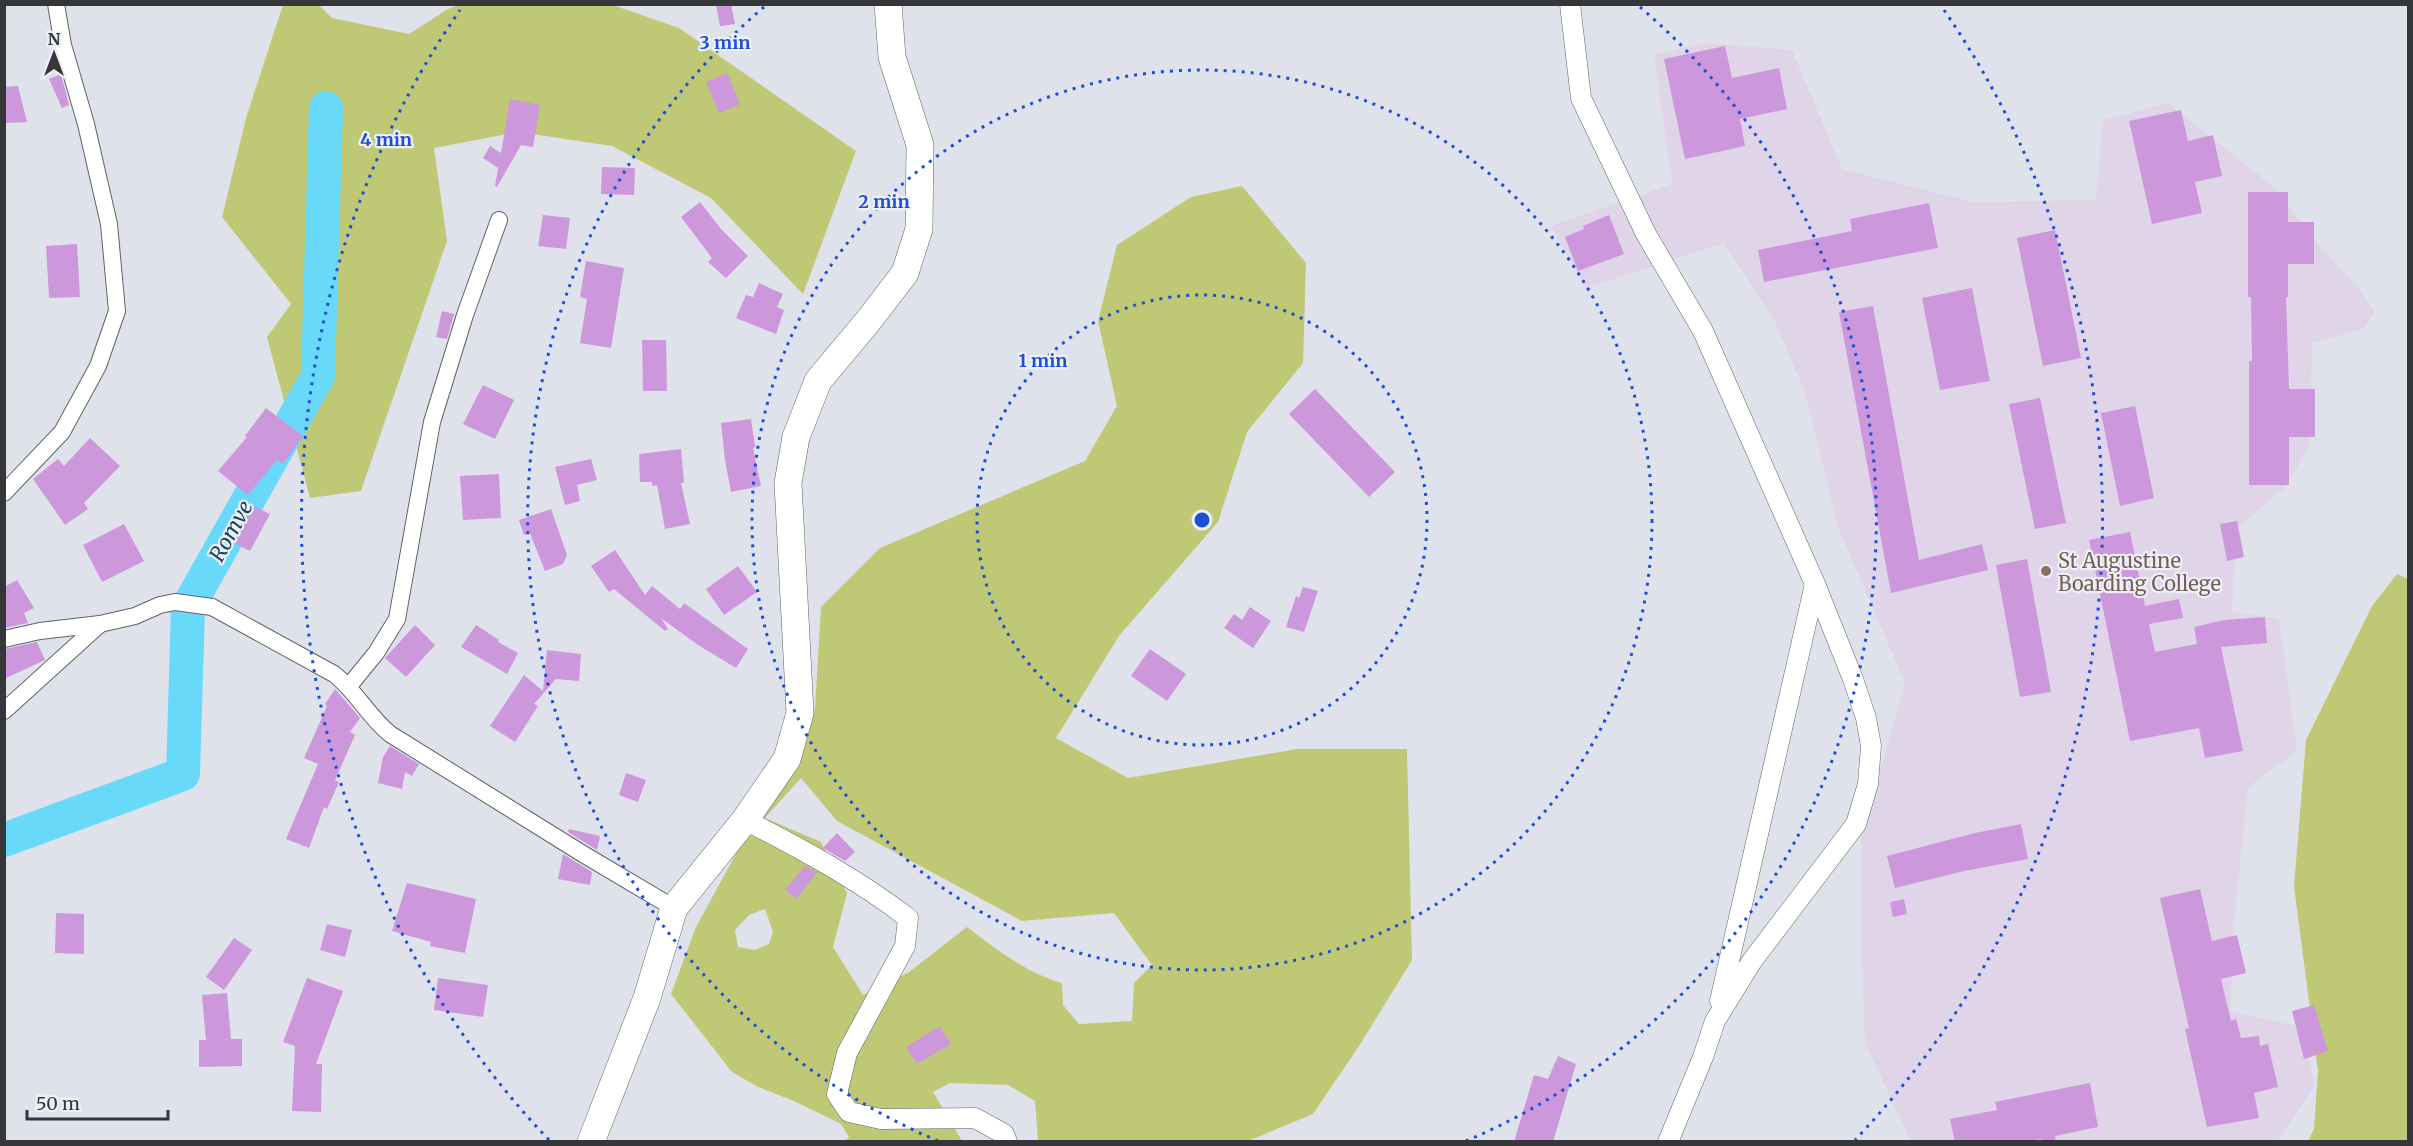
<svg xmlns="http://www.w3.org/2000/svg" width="2413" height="1146" font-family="Merriweather,serif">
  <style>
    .education { fill: #e0d4e8 }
    .green { fill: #bfc975; fill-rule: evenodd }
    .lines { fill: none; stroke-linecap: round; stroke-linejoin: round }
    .river { stroke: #69d9fa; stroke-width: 34 }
    .building { fill: #cd97dc }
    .minor-casing { stroke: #60626a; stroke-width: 18 }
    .tertiary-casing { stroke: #60626a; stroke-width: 21 }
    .trunk-casing { stroke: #60626a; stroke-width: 28 }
    .minor { stroke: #fff; stroke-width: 16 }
    .tertiary { stroke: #fff; stroke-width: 20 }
    .trunk { stroke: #fff; stroke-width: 27 }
    .ring { fill: none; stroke: #1d4ed8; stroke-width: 3; stroke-dasharray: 3 6 }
    .education-dot { fill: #8d6e63; stroke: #edf0f9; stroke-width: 2 }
    .labels { text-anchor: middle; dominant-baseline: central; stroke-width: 4.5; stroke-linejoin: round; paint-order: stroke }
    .education-label { font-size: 20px; fill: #785e54; stroke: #edf0f9; text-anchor: start }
    .water-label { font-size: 21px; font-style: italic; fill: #154654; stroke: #edf0f9 }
    .centre { fill: #1d4ed8; stroke: #edf0f9; stroke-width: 3 }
    .ring-label { font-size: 18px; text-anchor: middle; font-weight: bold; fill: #1d4ed8; stroke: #edf0f9; stroke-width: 4.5; stroke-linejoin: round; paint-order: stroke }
  </style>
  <rect width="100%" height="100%" fill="#e0e2eb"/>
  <polygon class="education" points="1703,43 1792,50 1842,169 1974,202 2096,200 2103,120 2168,103 2275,188 2320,247 2358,287 2374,311 2365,328 2312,343 2310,446 2284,488 2236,529 2232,612 2279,619 2297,751 2248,787 2232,941 2231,1011 2305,1028 2306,1047 2315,1085 2277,1141 1911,1141 1865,1043 1861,939 1861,839 1905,683 1838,527 1805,392 1775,322 1724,243 1586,288 1551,226 1672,184 1654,55"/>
  <g class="green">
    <polygon points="283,5 319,5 332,18 409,34 448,9 459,5 613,5 679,28 856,151 803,294 711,198 612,146 518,132 434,148 447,241 361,491 310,498 267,337 291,304 222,217 246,118"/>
    <path d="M1242 186 1306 263 1303 363 1247 432 1218 522 1119 636 1056 738 1128 778 1297 749H1407L1412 960 1361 1043 1313 1114 1248 1141H1038L1035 1101 1008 1085 950 1083 933 1092 962 1141H845L849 1137 841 1124 794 1101 758 1087 732 1072 671 994 696 927 815 709 821 607 880 548 1085 461 1117 406 1098 321 1117 245 1191 197ZM801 778 837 821 1022 921 1114 913 1152 965 1134 983 1132 1021 1079 1024 1063 1005 1062 983C1027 973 997 950 967 927L909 972 863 995 833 947 847 893 821 842 765 818ZM765 909 773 932 769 944 755 950 738 947 735 930 749 915Z"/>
    <polygon points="2397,574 2408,579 2408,1141 2308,1141 2314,1129 2318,1071 2294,886 2306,740 2372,606"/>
  </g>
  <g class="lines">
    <polyline class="river" points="4,840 183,774 188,607 318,376 326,108"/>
  </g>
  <g class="building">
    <polygon points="716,4 731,4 735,24 720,26"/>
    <polygon points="1725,46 1732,78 1779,68 1787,109 1740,119 1745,146 1685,159 1664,59"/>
    <polygon points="727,73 740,104 719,113 706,82"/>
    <polygon points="61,74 69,105 62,108 49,79"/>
    <polygon points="18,86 27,122 4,123 4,87"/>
    <polygon points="510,99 540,105 533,147 521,145 497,187 495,186 498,168 483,158 490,146 501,153"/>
    <polygon points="2181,110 2188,141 2213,135 2222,176 2195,182 2202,213 2152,224 2129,121"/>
    <polygon points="602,167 635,168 634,195 601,194"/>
    <polygon points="2248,192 2288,192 2288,222 2314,222 2314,264 2288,264 2288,297 2286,297 2289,389 2315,389 2315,437 2289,437 2289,485 2249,485 2249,361 2252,361 2251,297 2248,297"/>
    <polygon points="700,202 721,229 748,256 726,278 708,262 712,258 681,217"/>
    <polygon points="1929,203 1938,248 1764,282 1758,250 1852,231 1850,219"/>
    <polygon points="543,215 570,218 566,249 538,246"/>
    <polygon points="1609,215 1624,254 1578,271 1565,237 1584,229 1583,226"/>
    <polygon points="2055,230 2081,358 2043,366 2017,238"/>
    <polygon points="77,244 80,297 49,298 46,246"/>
    <polygon points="586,261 624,268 611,348 580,343 587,299 580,297"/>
    <polygon points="759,283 783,294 777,307 784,310 776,334 736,318 746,295 753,297"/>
    <polygon points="1972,288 1990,381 1940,390 1922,298"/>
    <polygon points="1873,306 1919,560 1982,544 1988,570 1891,593 1839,312"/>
    <polygon points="442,311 454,314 447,339 436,337"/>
    <polygon points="642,340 666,340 667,391 643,391"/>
    <polygon points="483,385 514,400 495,439 463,424"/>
    <polygon points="1315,389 1395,472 1369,497 1289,414"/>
    <polygon points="2040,398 2066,523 2035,529 2009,404"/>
    <polygon points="2135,406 2154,498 2120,506 2101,413"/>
    <polygon points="266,408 303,436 283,464 277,460 248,495 218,471 247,437 245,436"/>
    <polygon points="751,419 755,447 753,448 761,486 731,492 725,460 721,423"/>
    <polygon points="90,438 120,466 84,503 88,509 65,525 33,479 58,459 64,466"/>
    <polygon points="681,449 684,483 681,483 690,524 665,529 657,485 652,486 652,482 640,482 639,454"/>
    <polygon points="591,459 597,480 577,485 580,501 565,505 555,467"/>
    <polygon points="499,474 501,518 463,520 460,476"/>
    <polygon points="243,501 270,514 250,551 224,538"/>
    <polygon points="551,509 567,555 563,564 545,571 530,533 524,535 519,520"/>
    <polygon points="2237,521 2244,557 2227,561 2220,524"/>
    <polygon points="124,524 144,561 102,582 83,545"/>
    <polygon points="2130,532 2145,606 2179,599 2183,618 2149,624 2155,652 2197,644 2194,627 2224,620 2265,617 2267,643 2221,647 2243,751 2205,758 2199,728 2130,741 2089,540"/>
    <polygon points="615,550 645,595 652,586 680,609 684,603 748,649 736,668 698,645 661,618 668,629 665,631 614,589 609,592 591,566"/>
    <polygon points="2027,559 2051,692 2020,697 1996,565"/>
    <polygon points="738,566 757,592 724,615 706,589"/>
    <polygon points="17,580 34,608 24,613 28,623 4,628 4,587"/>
    <polygon points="1303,587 1318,591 1304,632 1286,627 1296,596 1299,598"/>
    <polygon points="1250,607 1271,621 1253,648 1224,628 1234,614 1242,620"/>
    <polygon points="415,625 435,645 406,677 385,658"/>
    <polygon points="476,625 499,640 498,642 518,653 507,674 461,647"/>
    <polygon points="37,642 45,660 4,679 4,649"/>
    <polygon points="1150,649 1186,674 1167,701 1131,676"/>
    <polygon points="547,650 581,654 579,681 556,679 534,704 538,706 515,742 490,726 524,675 543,691"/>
    <polygon points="335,689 360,718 350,732 355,735 335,780 339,782 327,809 324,807 309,848 286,839 318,764 304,758 327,706 325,704"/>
    <polygon points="390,746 419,764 412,776 405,772 402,789 378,783 383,757"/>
    <polygon points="626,773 646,780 638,802 619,795"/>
    <polygon points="2021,824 2028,859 1964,871 1895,888 1887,856 1975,833"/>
    <polygon points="569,829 600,836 597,850 568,832"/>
    <polygon points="837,833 855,852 845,861 823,848"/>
    <polygon points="563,854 592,872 590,885 558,879"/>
    <polygon points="805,866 817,872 797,899 785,890"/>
    <polygon points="407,883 476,899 465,953 430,946 431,942 392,931"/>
    <polygon points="2200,889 2212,941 2237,935 2246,973 2221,979 2231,1021 2236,1019 2241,1038 2259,1036 2260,1046 2268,1044 2278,1087 2254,1093 2259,1118 2207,1127 2185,1029 2189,1028 2160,898"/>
    <polygon points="1904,899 1907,914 1893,917 1890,902"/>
    <polygon points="56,913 84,914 84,954 55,953"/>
    <polygon points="327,924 352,930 345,957 320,950"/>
    <polygon points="234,938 252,950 224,990 206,977"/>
    <polygon points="307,978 343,991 316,1064 322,1064 321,1112 292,1111 295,1046 283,1042"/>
    <polygon points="438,978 488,985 483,1017 434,1010"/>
    <polygon points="227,993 231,1039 242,1039 242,1066 199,1067 199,1040 206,1040 202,995"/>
    <polygon points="2314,1005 2328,1051 2304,1059 2292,1011"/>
    <polygon points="940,1026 951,1044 917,1064 906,1047"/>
    <polygon points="1558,1056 1576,1064 1553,1142 1514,1142 1534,1075 1548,1079"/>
    <polygon points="2090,1083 2098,1127 2055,1136 2056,1142 2041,1142 2041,1139 2026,1142 1955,1142 1950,1119 1997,1110 1995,1102"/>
  </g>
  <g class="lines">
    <g class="minor-casing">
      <g id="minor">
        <polyline points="4,493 62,432 98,366 117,311 109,224 86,124 63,45 56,4"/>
        <path d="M4 639 40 631 100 624 135 616 160 605 175 602 212 607 334 674C356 691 368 716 390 734L583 854 674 908"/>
        <polyline points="349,686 376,653 397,619 432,422 465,315 499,220"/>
        <polyline points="4,711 100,624"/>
      </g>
    </g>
    <g class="tertiary-casing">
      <g id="tertiary">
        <polyline points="1570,4 1581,98 1646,234 1703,331 1815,584 1853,679 1866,718 1871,746 1868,784 1856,824 1752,961 1715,1021 1703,1057 1668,1142"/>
        <path d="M745 820C802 849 857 879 908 918L905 946 847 1053 837 1094 849 1112 881 1119 975 1118 1004 1134 1007 1142"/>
        <polyline points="1720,1001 1815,584"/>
      </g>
    </g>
    <g class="trunk-casing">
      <polyline id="trunk" points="591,1142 647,998 674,908 745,820 787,759 800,713 788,483 796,437 818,381 869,320 905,273 919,229 920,145 892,57 888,4"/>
    </g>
    <use href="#minor" class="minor"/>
    <use href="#tertiary" class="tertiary"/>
    <use href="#trunk" class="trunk"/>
  </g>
  <g class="ring">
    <circle cx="1202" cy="520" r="225"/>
    <circle cx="1202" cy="520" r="450"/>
    <path d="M938 1141A675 675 0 0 1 764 7M1640 7A675 675 0 0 1 1466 1141"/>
    <path d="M549 1140A900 900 0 0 1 460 10M1944 10A900 900 0 0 1 1855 1140"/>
  </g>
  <circle class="education-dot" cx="2046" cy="571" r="6"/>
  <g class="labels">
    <g class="education-label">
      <text x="2058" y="560">St Augustine<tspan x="2058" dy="23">Boarding College</tspan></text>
    </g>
    <g class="water-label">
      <text transform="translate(231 531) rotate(-61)">Romve</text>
    </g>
  </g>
  <circle cx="1202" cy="520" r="9" class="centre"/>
  <g class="ring-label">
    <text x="725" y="49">3 min</text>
    <text x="386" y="146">4 min</text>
    <text x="884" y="208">2 min</text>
    <text x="1043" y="367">1 min</text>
  </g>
  <rect width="2413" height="1146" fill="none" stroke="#35363a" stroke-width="12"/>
  <g transform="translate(54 54)" stroke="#edf0f9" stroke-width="4.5" paint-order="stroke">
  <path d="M0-4.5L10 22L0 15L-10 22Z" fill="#35363a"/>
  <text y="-9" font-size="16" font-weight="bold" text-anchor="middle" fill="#35363a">N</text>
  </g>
  <path d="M27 1110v9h141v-9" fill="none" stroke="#35363a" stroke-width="3"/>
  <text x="36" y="1110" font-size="18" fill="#35363a" stroke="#edf0f9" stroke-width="4.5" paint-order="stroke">50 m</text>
</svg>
